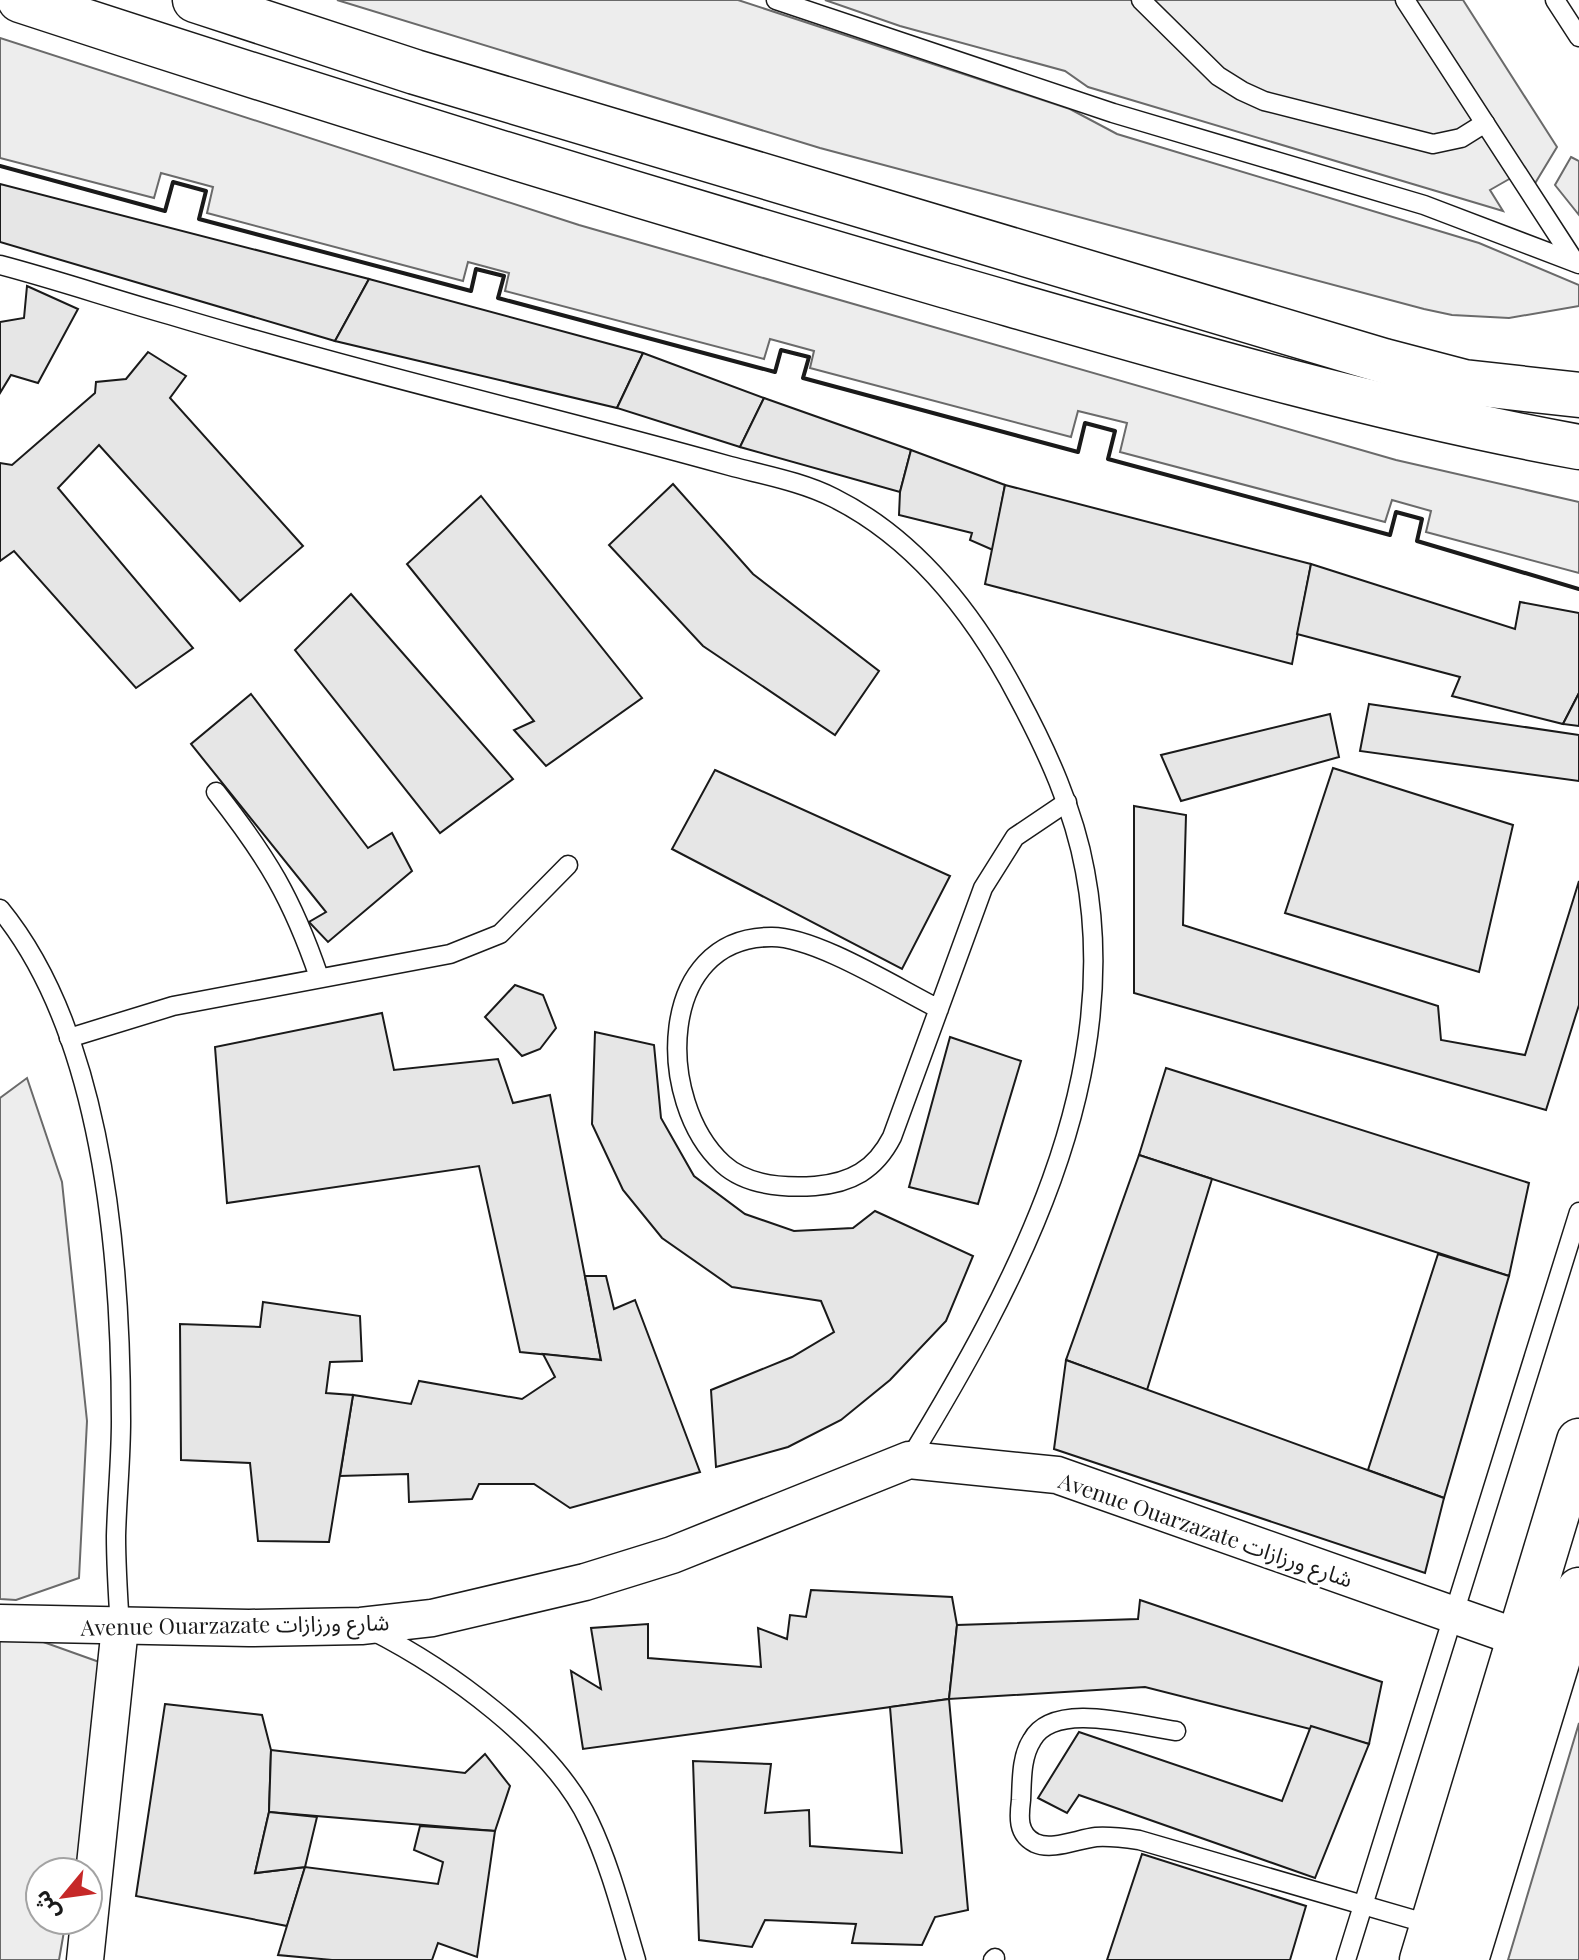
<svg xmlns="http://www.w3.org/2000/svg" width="1579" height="1960" font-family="'Playfair Display','Noto Sans Arabic',serif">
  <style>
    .built { fill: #ededed; stroke: #6a6a6a; stroke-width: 2 }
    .building { fill: #e6e6e6; stroke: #1a1a1a; stroke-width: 2 }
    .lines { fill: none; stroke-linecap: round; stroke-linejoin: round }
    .service-casing { stroke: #1a1a1a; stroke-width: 21 }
    .minor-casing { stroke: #1a1a1a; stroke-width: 39 }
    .secondary-casing { stroke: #1a1a1a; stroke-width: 47 }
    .primary-casing { stroke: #1a1a1a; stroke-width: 47 }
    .service { stroke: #fff; stroke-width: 18 }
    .minor { stroke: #fff; stroke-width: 36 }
    .secondary { stroke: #fff; stroke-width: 44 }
    .primary { stroke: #fff; stroke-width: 44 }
    .wall { stroke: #1a1a1a; stroke-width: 4 }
    .labels { text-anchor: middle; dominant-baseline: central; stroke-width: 6; stroke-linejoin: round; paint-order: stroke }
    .street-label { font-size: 22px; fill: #1a1a1a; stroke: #fff }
  </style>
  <rect width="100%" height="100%" fill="#fff"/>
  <g class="built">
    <polygon points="337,0 738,0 1070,109 1117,134 1479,243 1579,285 1579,306 1509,318 1452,315 1424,309 820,148"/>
    <polygon points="825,0 1463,0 1557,147 1534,185 1525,170 1490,190 1503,211 1088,87 1065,71 900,26"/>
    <polygon points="0,38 579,225 1396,460 1579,502 1579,573 1426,532 1431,511 1392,500 1385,522 1120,452 1127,423 1078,411 1071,437 810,368 814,351 770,339 764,359 505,291 509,273 468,262 463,281 207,213 213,187 161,173 154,198 0,158"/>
    <polygon points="1571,157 1579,161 1579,215 1555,185"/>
    <polygon points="27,1078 62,1182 87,1421 79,1578 16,1600 0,1599 0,1098"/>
    <polygon points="0,1636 35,1639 116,1668 76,1872 40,1872 40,1920 66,1920 59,1960 0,1960"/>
    <polygon points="1579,1723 1579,1960 1508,1960"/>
  </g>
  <g class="building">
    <polygon points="0,184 369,279 335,341 0,242"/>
    <polygon points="369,279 643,353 617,408 335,341"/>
    <polygon points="27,286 78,309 38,383 11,375 0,393 0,322 24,318"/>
    <polygon points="148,352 186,376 170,398 303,546 240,601 99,445 58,488 193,648 136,688 14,551 0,561 0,463 12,465 95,393 96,382 126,379"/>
    <polygon points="643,353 764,398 740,447 617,408"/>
    <polygon points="764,398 911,450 900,492 740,447"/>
    <polygon points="911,450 1005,485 993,550 970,540 972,533 899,515 900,492"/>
    <polygon points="673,484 753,574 879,671 835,735 703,646 609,545"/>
    <polygon points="1005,485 1311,564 1292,664 985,584"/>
    <polygon points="481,496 642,698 546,766 514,730 534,721 407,564"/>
    <polygon points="1311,564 1515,629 1520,602 1579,613 1579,693 1563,724 1452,696 1460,677 1297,634"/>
    <polygon points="351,594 513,779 440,833 295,650"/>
    <polygon points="1579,693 1579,726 1563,724"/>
    <polygon points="251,694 368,848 392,833 412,871 328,942 309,922 326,912 191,744"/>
    <polygon points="1369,704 1579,735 1579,781 1360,751"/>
    <polygon points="1330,714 1339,757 1181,801 1161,755"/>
    <polygon points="1333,768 1513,825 1479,972 1285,913"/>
    <polygon points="715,770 950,876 902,969 672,849"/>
    <polygon points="1134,806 1186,815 1183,925 1438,1006 1441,1040 1525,1055 1579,881 1579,1005 1546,1110 1134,993"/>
    <polygon points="515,985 543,995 556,1028 540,1049 522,1056 485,1017"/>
    <polygon points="382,1013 394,1070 498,1059 513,1103 550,1095 601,1360 520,1352 479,1166 227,1203 215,1047"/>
    <polygon points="595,1032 654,1045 661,1118 694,1176 745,1214 794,1231 853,1228 875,1211 973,1256 946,1321 890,1380 841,1420 788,1447 716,1467 711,1390 792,1357 834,1332 821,1301 732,1287 662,1238 623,1190 592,1124"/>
    <polygon points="950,1037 1021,1061 978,1204 909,1187"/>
    <polygon points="1166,1068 1529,1183 1509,1276 1139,1155"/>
    <polygon points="1139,1155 1212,1179 1147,1390 1066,1360"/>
    <polygon points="1438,1254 1509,1276 1444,1498 1368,1470"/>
    <polygon points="585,1276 606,1276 614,1309 635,1300 700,1472 570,1508 534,1484 479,1484 472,1499 409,1502 408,1474 340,1476 353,1395 411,1404 419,1381 522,1399 555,1377 543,1354 601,1360"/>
    <polygon points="263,1302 360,1316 362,1361 330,1362 326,1393 353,1395 329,1542 258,1541 250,1463 181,1460 180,1324 260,1327"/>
    <polygon points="1066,1360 1444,1498 1425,1573 1054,1449"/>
    <polygon points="811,1590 952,1597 957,1625 949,1699 583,1749 571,1671 601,1689 591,1628 648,1624 648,1658 761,1667 758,1628 787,1639 790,1615 806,1617"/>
    <polygon points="1140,1600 1382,1682 1369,1744 1145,1687 949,1699 957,1625 1138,1619"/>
    <polygon points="949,1699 968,1910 935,1917 922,1945 852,1943 856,1924 765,1920 752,1947 699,1940 693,1761 771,1764 765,1813 809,1810 810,1846 902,1853 890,1707"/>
    <polygon points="165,1704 262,1715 271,1750 269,1812 255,1873 305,1867 287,1926 136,1896"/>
    <polygon points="1311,1726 1369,1744 1315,1878 1079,1795 1067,1813 1038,1798 1079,1732 1282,1801"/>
    <polygon points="271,1750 465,1773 485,1754 510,1786 495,1831 269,1812"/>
    <polygon points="269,1812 317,1817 305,1867 255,1873"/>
    <polygon points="420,1826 495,1831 477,1957 438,1943 432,1960 332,1960 278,1955 305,1867 438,1884 443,1862 414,1850"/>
    <polygon points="1142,1854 1306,1906 1290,1960 1107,1960"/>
  </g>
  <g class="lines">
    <g class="service-casing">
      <g id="service">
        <polyline points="776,0 1113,113 1424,205 1579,264"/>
        <polyline points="1141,0 1218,76 1242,91 1264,101 1433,144 1461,138 1485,123"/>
        <polyline points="1405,0 1575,262"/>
        <polyline points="1555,0 1579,37"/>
        <path d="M0 265C57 280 113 299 170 315 283 349 397 379 511 408 585 427 658 446 730 466 764 475 803 482 834 498 916 539 976 617 1018 697 1047 751 1074 810 1085 871 1125 1082 1015 1286 909 1460"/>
        <path d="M216 792C267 857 292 898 319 977"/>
        <path d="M0 909C104 1036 121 1262 121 1421 121 1459 117 1497 116 1536 116 1566 118 1597 120 1627"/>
        <path d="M939 1009C897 988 816 937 772 937 656 936 655 1102 723 1164 747 1186 784 1188 815 1186 851 1183 875 1170 892 1137L983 888 1015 837 1067 802"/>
        <polyline points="69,1038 173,1006 450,954 500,934 568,865"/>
        <path d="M371 1630C446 1668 552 1743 589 1821 610 1865 622 1913 636 1960"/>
        <path d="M1176 1731C1138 1726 1054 1700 1032 1740 1021 1757 1022 1780 1021 1800 1019 1816 1017 1834 1035 1843 1052 1851 1078 1839 1096 1837 1110 1836 1125 1838 1139 1840L1432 1925"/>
        <polyline points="993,1960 995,1958"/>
        <polyline points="1346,1960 1579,1212"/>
      </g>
    </g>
    <g class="minor-casing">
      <g id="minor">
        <polyline points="0,1623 249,1628 361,1626 432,1618 585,1582 672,1555 909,1460 1057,1475 1519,1638"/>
        <polyline points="85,1960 120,1627"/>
      </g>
    </g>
    <g class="secondary-casing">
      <g id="secondary">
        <polyline points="1422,1960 1579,1441"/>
        <polyline points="1466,1960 1579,1590"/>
      </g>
    </g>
    <g class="primary-casing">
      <g id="primary">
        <path d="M20 0C327 101 636 196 947 286 1157 346 1364 408 1579 447"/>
        <polyline points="195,0 415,72 1384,361 1464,382 1579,395"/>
      </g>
    </g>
    <use href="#service" class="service"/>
    <use href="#minor" class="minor"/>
    <use href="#secondary" class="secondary"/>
    <use href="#primary" class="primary"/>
    <polyline class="wall" points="0,166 165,211 173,182 206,191 199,219 471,291 476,269 504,276 498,298 775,372 781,350 809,357 803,378 1078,452 1085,423 1115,431 1108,459 1390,535 1396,512 1422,519 1417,541 1579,589"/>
  </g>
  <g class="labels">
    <g class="street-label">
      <text transform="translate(1206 1529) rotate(19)">Avenue Ouarzazate شارع ورزازات</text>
      <text transform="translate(235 1624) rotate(-1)">Avenue Ouarzazate شارع ورزازات</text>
    </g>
  </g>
  <g transform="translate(64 1896) rotate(241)"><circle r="38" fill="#ffffff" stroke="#a3a3a3" stroke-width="2"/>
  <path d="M0-6L14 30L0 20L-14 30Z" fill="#c62828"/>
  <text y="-12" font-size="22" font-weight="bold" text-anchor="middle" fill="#1a1a1a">ش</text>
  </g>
</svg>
